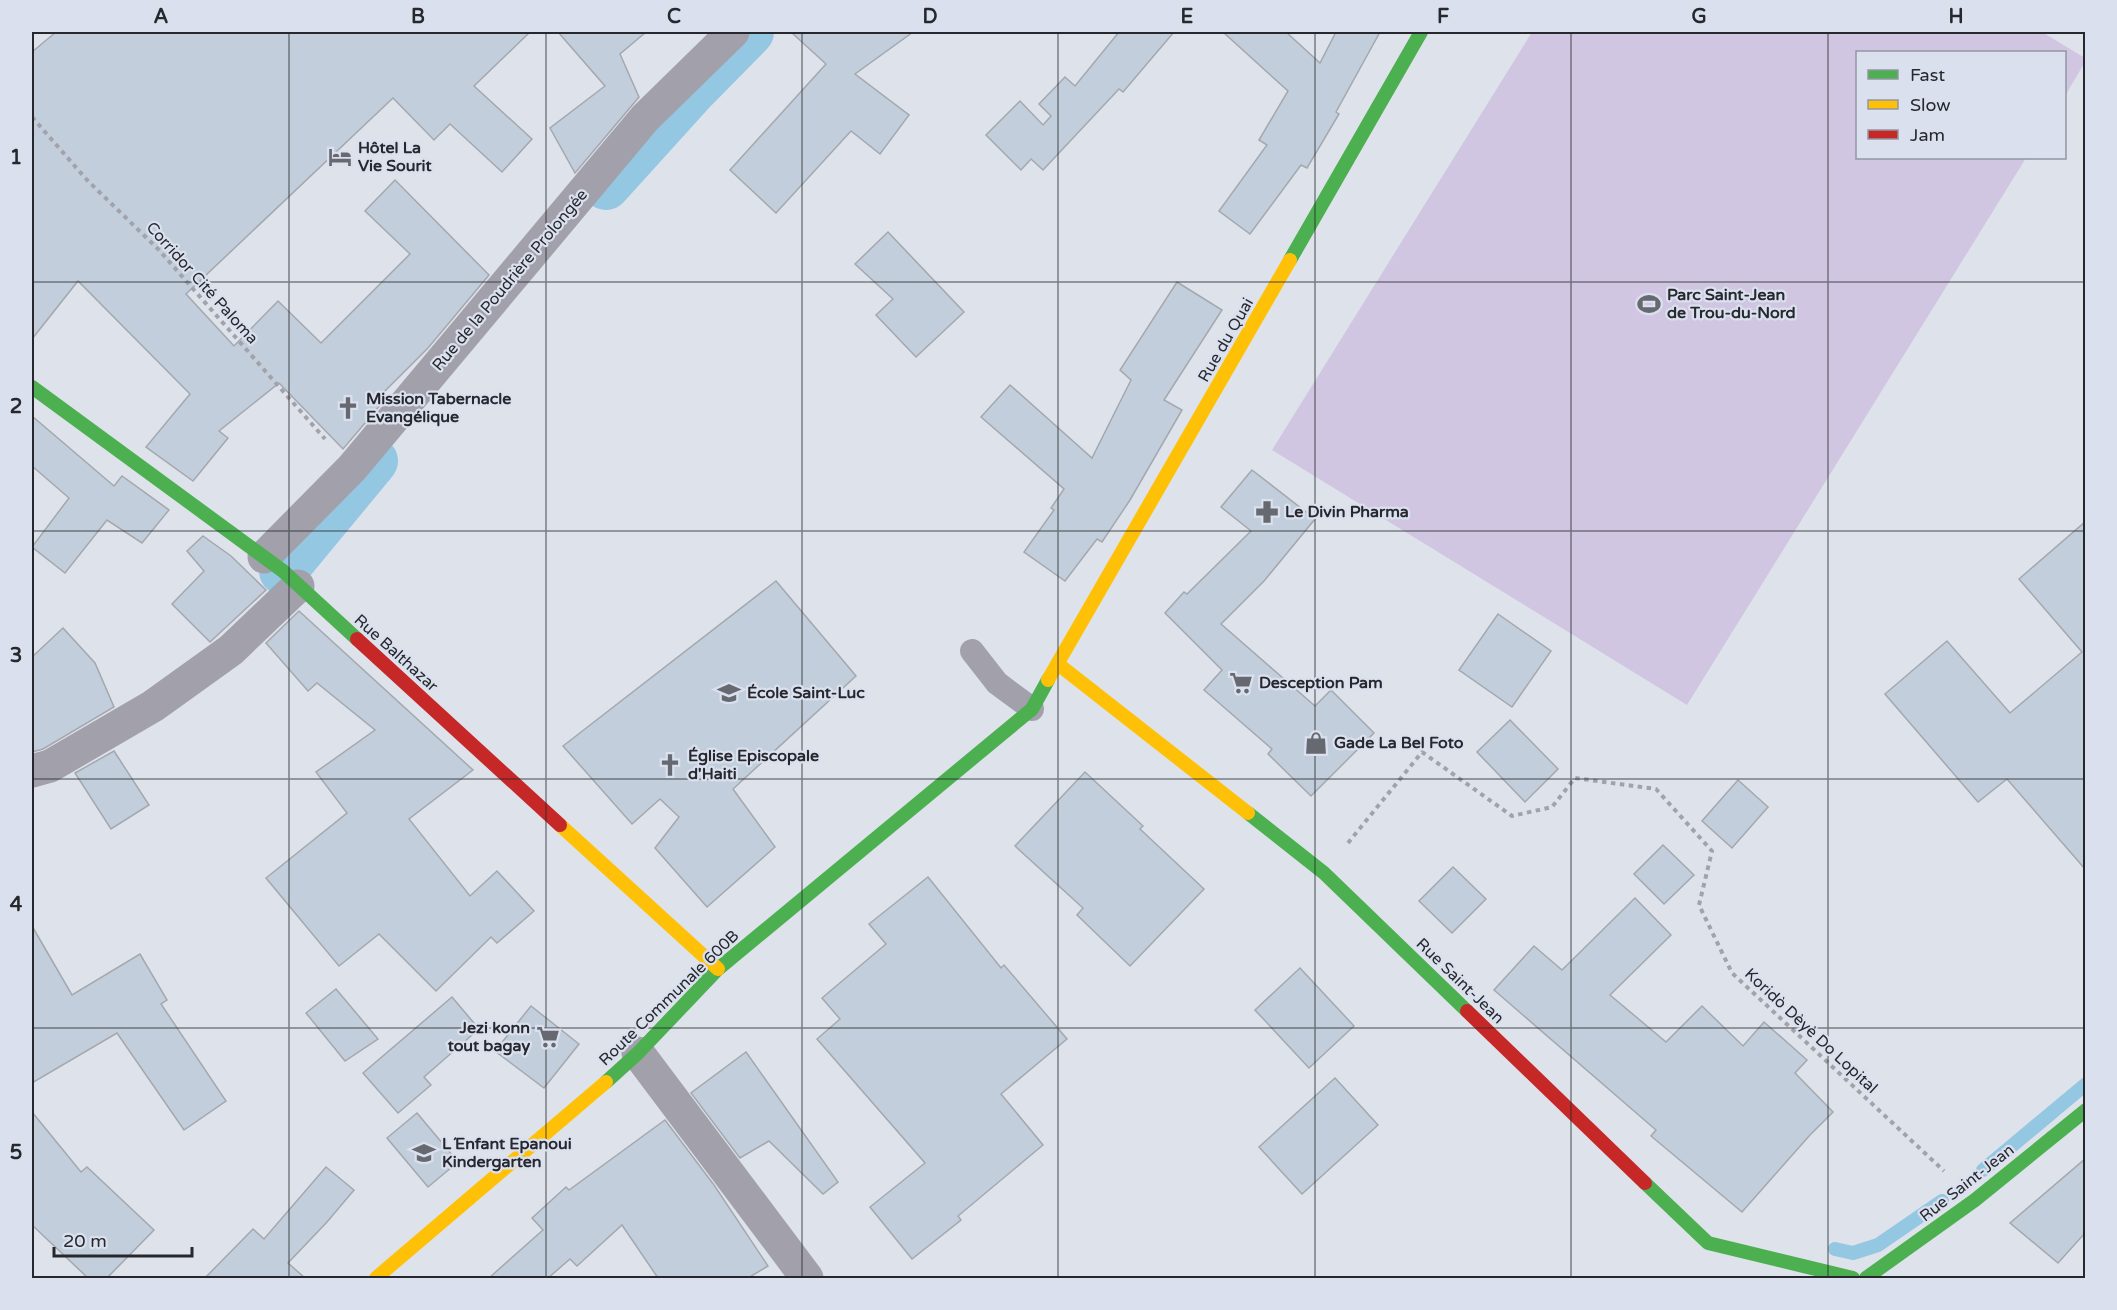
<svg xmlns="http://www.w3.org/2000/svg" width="2117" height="1310" font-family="'Varela Round',sans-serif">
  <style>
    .green { fill: #d1c6e2 }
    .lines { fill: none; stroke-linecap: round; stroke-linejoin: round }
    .stream { stroke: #94c7e1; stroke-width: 14 }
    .canal { stroke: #94c7e1; stroke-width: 48 }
    .building { fill: #c2cedb; stroke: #a4a8ae; stroke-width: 1.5 }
    .path { stroke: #a2a3aa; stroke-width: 4; stroke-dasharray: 4.5 4.5; stroke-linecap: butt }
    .lane { stroke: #a2a1ab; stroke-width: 24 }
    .street { stroke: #a2a1ab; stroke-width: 33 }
    .fast { stroke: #4caf50; stroke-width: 14 }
    .slow { stroke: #ffc107; stroke-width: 14 }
    .jam { stroke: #c62828; stroke-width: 14 }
    .grid { fill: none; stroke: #27282e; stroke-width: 1.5; stroke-opacity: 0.55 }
    .labels { text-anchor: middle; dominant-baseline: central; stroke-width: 4.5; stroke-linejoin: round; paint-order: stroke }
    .poi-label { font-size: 16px; font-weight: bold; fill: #27282e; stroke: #dae0ee; text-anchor: start }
    .street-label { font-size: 16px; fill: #27282e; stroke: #dae0ee }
    .neatline { fill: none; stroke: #27282e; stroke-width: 2 }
    .grid-label { font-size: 20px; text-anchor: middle; font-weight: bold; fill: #27282e }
  </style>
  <rect width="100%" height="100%" fill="#dee2ea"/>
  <polygon class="green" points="1532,32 2042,32 2085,58 2085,62 2065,96 2064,52 1858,52 1858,158 2026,158 1687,705 1272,450"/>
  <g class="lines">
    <g class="stream">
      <polyline points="1983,1170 2086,1084"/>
      <polyline points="1835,1249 1853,1253 1878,1245 1942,1201"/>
    </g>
    <g class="canal">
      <polyline points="606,186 692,91 750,32"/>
      <polyline points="283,571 374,461"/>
    </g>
  </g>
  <g class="building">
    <polygon points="56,32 530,32 474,86 532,139 502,172 450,124 434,140 393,98 186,294 234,346 278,301 321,343 410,254 365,211 395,180 489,275 428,348 377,399 382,403 343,449 279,383 219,431 228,438 193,481 146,447 190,394 78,281 32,339 32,52"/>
    <polygon points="558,32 646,32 620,54 639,97 575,173 550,128 605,86"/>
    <polygon points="791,32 913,32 855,74 909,115 880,154 851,131 776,213 730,170 826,64"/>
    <polygon points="1119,32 1174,32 1123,92 1119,89 1043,170 1031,159 1021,170 986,135 1020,101 1043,125 1051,116 1039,104 1065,77 1075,86"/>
    <polygon points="1223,32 1286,32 1320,63 1336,32 1380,32 1336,112 1339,114 1307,168 1301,165 1250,234 1219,211 1267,145 1259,140 1288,91"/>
    <polygon points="888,232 964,312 916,357 876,315 893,299 855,264"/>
    <polygon points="1177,282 1222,310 1164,400 1182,410 1130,500 1102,542 1097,539 1065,581 1024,552 1054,510 1051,508 1064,489 981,417 1010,385 1092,458 1131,380 1120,370"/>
    <polygon points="32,416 114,486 122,476 169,510 142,543 107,520 65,573 32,547 69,498 32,466"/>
    <polygon points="1252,470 1315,519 1264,581 1221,624 1315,706 1331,690 1374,733 1311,796 1268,754 1272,749 1204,690 1222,670 1165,613 1184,592 1187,594 1251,531 1221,507"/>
    <polygon points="2085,522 2085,869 2007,779 1978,802 1885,694 1947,641 2010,713 2082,652 2019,579"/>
    <polygon points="203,536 231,556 266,590 210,642 172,604 204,571 187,551"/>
    <polygon points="776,581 856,676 733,789 775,847 707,907 655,848 679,817 660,799 632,824 563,746"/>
    <polygon points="299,611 473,770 409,819 470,896 497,871 534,911 497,943 491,937 436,991 379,934 339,966 266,878 347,813 316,772 375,730 317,683 308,691 266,643"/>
    <polygon points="1498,614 1551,651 1512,707 1459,670"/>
    <polygon points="63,628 95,663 114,707 43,749 32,752 32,657"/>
    <polygon points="1510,720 1558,769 1525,802 1477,752"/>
    <polygon points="114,751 149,805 111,829 75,773"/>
    <polygon points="1085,772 1143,826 1140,829 1204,889 1130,966 1077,915 1083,908 1015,846"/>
    <polygon points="1738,780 1768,807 1732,848 1702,821"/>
    <polygon points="1663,845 1694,875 1664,904 1634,874"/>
    <polygon points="1453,867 1486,899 1452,933 1419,901"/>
    <polygon points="928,877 1001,968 1004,965 1067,1039 1001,1094 1043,1145 958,1216 961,1220 912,1259 870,1207 925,1163 817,1039 840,1019 822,998 886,944 869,924"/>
    <polygon points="1635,898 1671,935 1610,995 1666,1042 1702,1006 1743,1046 1764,1022 1807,1060 1795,1073 1833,1112 1810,1135 1742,1212 1651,1136 1656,1130 1494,990 1534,946 1562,970"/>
    <polygon points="32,926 72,995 140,954 167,1000 161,1004 226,1101 184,1130 117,1033 32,1083"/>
    <polygon points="1300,968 1354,1026 1309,1068 1255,1010"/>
    <polygon points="336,989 378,1039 345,1061 306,1013"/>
    <polygon points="452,997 479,1029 424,1077 431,1085 398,1113 363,1073"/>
    <polygon points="531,1006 579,1044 544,1088 495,1051"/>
    <polygon points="746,1052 838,1182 823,1194 769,1141 740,1158 691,1093"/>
    <polygon points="1335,1078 1378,1125 1302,1194 1259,1147"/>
    <polygon points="32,1112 81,1172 87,1167 154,1230 107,1278 88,1278 32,1225"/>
    <polygon points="417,1113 458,1162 428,1187 387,1138"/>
    <polygon points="665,1120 714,1185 768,1266 748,1278 658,1278 622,1225 577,1266 570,1259 548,1278 489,1278 543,1230 532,1218 566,1187 569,1190"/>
    <polygon points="2085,1159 2085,1233 2058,1263 2010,1223"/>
    <polygon points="326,1167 354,1190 327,1222 288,1263 305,1278 205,1278 253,1229 264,1239"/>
  </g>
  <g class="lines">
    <g class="path">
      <polyline points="32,117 87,180 158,249 325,439"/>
      <polyline points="1348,843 1422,752 1512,816 1552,807 1575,778 1656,789 1712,851 1699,905 1732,973 1944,1171"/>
    </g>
    <polyline class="lane" points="972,651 997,683 1032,709"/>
    <g class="street">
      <polyline points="264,557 352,468 645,118 733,32"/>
      <polyline points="32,771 50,766 153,706 231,650 298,586"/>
      <polyline points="638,1053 807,1278"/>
    </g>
    <g class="fast">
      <polyline points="1290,260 1421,32"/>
      <polyline points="32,387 283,571 357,639"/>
      <polyline points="1248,813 1324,873 1467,1011"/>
      <polyline points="606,1082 638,1053 718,969 1032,709 1048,680"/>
      <polyline points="1645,1183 1708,1243 1853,1278"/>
      <polyline points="1866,1278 1975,1200 2086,1110"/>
    </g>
    <g class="slow">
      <polyline points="1058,664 1248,813"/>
      <polyline points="1048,680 1290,260"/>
      <polyline points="560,825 718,969"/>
      <polyline points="376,1278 606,1082"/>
    </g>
    <g class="jam">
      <polyline points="357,639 560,825"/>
      <polyline points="1467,1011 1645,1183"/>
    </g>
  </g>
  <path class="grid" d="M289 32V1278M546 32V1278M802 32V1278M1058 32V1278M1315 32V1278M1571 32V1278M1828 32V1278M32 282H2086M32 531H2086M32 779H2086M32 1028H2086"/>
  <defs>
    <g id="hotel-bare" transform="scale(1.8)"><path d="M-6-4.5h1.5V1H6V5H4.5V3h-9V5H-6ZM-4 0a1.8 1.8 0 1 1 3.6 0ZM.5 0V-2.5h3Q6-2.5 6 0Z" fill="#676970" stroke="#dae0ee" stroke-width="2.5" paint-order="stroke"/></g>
    <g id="stadium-bare" transform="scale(1.8)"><path d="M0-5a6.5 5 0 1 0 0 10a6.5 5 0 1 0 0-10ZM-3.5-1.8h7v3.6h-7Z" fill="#676970" stroke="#dae0ee" stroke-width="2.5" paint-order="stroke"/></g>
    <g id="church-bare" transform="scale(1.8)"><path d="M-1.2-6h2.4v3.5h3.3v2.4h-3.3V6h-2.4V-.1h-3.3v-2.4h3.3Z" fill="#676970" stroke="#dae0ee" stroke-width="2.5" paint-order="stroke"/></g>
    <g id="pharmacy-bare" transform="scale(1.8)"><path d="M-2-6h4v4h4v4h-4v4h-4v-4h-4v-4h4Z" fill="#676970" stroke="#dae0ee" stroke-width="2.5" paint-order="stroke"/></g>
    <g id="supermarket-bare" transform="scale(1.8)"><path d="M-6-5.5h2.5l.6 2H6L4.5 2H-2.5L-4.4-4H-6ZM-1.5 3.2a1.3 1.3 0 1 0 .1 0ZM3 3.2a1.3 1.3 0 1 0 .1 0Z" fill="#676970" stroke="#dae0ee" stroke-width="2.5" paint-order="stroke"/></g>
    <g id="school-bare" transform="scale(1.8)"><path d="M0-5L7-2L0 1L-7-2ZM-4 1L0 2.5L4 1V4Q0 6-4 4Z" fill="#676970" stroke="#dae0ee" stroke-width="2.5" paint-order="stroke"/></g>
    <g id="shop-bare" transform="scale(1.8)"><path d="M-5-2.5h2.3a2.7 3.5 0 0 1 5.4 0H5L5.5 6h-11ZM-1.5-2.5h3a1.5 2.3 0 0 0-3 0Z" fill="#676970" stroke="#dae0ee" stroke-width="2.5" paint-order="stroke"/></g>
  </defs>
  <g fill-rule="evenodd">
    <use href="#hotel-bare" x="340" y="157"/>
    <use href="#stadium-bare" x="1649" y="304"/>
    <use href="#church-bare" x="348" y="408"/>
    <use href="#pharmacy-bare" x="1267" y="512"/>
    <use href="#supermarket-bare" x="1241" y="683"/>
    <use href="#school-bare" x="729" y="693"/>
    <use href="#shop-bare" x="1316" y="743"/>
    <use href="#church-bare" x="670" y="765"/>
    <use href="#supermarket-bare" x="548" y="1037"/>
    <use href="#school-bare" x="424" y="1153"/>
  </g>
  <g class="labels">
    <g class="poi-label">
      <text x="358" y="148">Hôtel La<tspan x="358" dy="18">Vie Sourit</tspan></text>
      <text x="1667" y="295">Parc Saint-Jean<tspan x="1667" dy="18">de Trou-du-Nord</tspan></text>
      <text x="366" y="399">Mission Tabernacle<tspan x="366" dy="18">Evangélique</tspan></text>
      <text x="1285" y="512">Le Divin Pharma</text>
      <text x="1259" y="683">Desception Pam</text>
      <text x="747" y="693">École Saint-Luc</text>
      <text x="1334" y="743">Gade La Bel Foto</text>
      <text x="688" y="756">Église Episcopale<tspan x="688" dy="18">d'Haiti</tspan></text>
      <text x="530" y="1028" text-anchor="end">Jezi konn<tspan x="530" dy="18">tout bagay</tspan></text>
      <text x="442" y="1144">L´Enfant Epanoui<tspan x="442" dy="18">Kindergarten</tspan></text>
    </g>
    <g class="street-label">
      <text transform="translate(510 280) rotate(-50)">Rue de la Poudrière Prolongée</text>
      <text transform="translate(202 283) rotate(48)">Corridor Cité Paloma</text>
      <text transform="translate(1226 340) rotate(-60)">Rue du Quai</text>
      <text transform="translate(396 653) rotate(42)">Rue Balthazar</text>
      <text transform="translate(1460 981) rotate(44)">Rue Saint-Jean</text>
      <text transform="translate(669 998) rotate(-44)">Route Communale 600B</text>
      <text transform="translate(1811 1031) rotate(43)">Koridò Dèyè Do Lopital</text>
      <text transform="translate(1967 1183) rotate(-38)">Rue Saint-Jean</text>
    </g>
  </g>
  <rect width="2117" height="1310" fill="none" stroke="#dae0ee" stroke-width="66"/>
  <rect x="1856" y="51" width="210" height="108" fill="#dae0ee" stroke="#9296a1" stroke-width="1.5"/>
  <rect x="1868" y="70" width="30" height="9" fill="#4caf50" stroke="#9296a1" stroke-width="1.5"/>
  <text x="1910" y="81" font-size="18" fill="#27282e">Fast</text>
  <rect x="1868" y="100" width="30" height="9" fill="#ffc107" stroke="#9296a1" stroke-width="1.5"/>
  <text x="1910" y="111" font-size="18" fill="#27282e">Slow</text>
  <rect x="1868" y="130" width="30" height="9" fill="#c62828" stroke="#9296a1" stroke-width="1.5"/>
  <text x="1910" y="141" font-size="18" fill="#27282e">Jam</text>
  <path d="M54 1247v9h138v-9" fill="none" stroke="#27282e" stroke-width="3"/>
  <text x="63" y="1247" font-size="18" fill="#27282e" stroke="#dae0ee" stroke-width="4.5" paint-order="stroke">20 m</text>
  <rect x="33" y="33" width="2051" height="1244" class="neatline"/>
  <g class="grid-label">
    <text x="161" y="23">A</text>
    <text x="418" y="23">B</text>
    <text x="674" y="23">C</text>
    <text x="930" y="23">D</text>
    <text x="1187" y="23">E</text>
    <text x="1443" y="23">F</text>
    <text x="1699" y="23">G</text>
    <text x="1956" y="23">H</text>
    <text x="16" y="164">1</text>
    <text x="16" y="413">2</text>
    <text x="16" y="662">3</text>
    <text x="16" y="911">4</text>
    <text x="16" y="1159">5</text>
  </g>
</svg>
